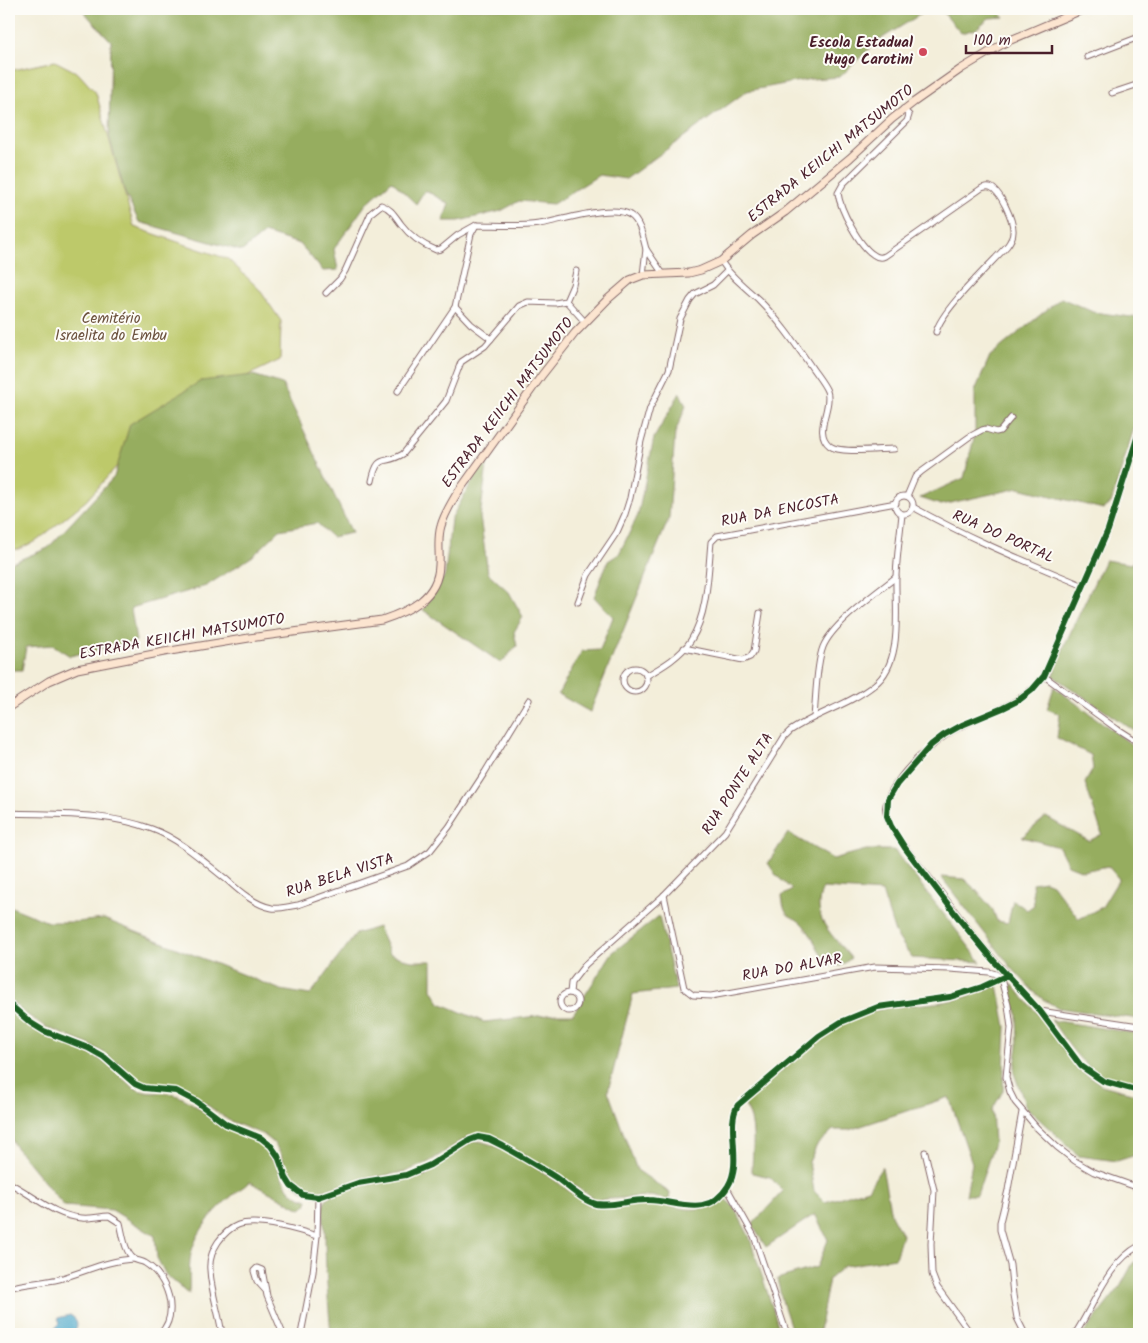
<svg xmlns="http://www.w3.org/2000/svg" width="1148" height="1343" font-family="Kalam,sans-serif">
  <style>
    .green { fill: #bdc96b; stroke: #84744b }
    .forest { fill: #96ad5f; stroke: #706645 }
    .water { fill: #4ba7c9; stroke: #4a637a }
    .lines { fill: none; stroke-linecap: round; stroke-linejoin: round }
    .minor-casing { stroke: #856768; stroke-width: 7 }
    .tertiary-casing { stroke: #856768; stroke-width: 8 }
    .secondary-casing { stroke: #856768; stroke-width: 9 }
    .minor { stroke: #fff; stroke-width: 5 }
    .tertiary { stroke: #fff; stroke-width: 5.5 }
    .secondary { stroke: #fce5d0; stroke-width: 7 }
    .cycleway-casing { stroke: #fdfcf7; stroke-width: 9 }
    .cycleway { stroke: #1b5e20; stroke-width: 6 }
    .poi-dot { fill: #d1495b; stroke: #fdfcf7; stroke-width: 2 }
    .labels { text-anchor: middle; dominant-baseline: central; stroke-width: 4; stroke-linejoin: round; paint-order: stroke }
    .poi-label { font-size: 15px; font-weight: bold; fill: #4a1f2b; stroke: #fdfcf7; text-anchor: end }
    .street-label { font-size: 15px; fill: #4a1f2b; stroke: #fdfcf7 }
    .park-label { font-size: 15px; fill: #6c523e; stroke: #fdfcf7 }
  </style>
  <rect width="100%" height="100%" fill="#fdfcf7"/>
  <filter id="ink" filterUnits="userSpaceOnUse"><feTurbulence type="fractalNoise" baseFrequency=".02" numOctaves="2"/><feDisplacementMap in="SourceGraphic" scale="10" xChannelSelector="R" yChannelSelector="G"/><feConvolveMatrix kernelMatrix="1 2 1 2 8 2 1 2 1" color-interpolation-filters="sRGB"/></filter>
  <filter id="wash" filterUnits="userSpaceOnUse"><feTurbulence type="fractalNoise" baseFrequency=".0096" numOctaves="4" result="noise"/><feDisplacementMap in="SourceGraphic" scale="20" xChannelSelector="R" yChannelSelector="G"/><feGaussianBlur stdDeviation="1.12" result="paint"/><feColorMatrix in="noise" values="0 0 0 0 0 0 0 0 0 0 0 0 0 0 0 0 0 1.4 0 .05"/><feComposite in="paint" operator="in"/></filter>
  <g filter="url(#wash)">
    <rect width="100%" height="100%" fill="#f3eeda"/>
    <polygon class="green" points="55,61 78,73 96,93 134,227 228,259 259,289 281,321 280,360 159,418 87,500 38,540 19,549 9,550 9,71"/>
    <g class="forest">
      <polygon points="85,9 929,9 876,42 840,77 811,79 747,91 626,179 599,175 553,204 519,201 501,211 459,221 443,221 449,204 425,190 416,204 392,181 366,204 334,249 338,270 323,271 300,244 264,233 242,251 139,222 125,193 109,136 111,41 84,12"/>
      <polygon points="940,9 997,9 1004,17 989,18 976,29 961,33"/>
      <polygon points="1061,298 1093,312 1139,318 1139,412 1111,503 1103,509 1019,488 941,505 920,498 964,478 975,434 975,391 990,356"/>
      <polygon points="253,375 282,384 352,533 332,537 317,523 280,530 253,556 206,586 131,608 136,641 70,656 53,645 26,647 22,670 9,670 9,564 48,548 114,477 130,424 201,381"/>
      <polygon points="680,393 686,406 675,433 669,518 590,712 558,694 582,651 600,650 613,617 594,597 608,561 619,554 638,515 654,438"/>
      <polygon points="483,462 487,465 480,517 488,573 509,592 523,617 514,632 517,646 501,663 423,610 445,575 451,519"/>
      <polygon points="1139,544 1139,734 1053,676 1065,644 1105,560 1132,564"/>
      <polygon points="1054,687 1139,750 1139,1019 1059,1008 1044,1000 1034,992 1011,967 941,877 964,879 976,890 993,910 997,921 1008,923 1013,900 1027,910 1034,905 1032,883 1045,881 1052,884 1079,919 1102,907 1119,879 1108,866 1083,871 1068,865 1059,847 1022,837 1046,817 1089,841 1102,834 1085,783 1093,769 1091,755 1057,738 1060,714 1047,709"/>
      <path d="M788 833 833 859 866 850H894L981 962 912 958 895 933 882 892 823 888C809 918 834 936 851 958L841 966 826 964C820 953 812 935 804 926 791 911 785 923 782 896L792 890 776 875 768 863Z"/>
      <polygon points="9,906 48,922 76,922 104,919 281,990 310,995 356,934 378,927 390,954 411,961 432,961 432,989 440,1003 484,1022 556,1014 573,1014 612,953 659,916 676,989 633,994 608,1091 637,1170 670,1193 669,1200 650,1196 597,1200 504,1143 490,1136 478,1134 469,1136 429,1162 405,1172 357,1180 316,1193 304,1191 294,1183 289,1176 281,1154 274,1143 264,1135 228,1120 199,1099 177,1087 146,1085 137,1081 106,1054 90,1045 46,1027 24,1013 9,999"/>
      <polygon points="1012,984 1037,1013 1078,1069 1102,1085 1139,1095 1139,1154 1117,1161 1079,1156 1026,1107 1014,1073 1018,1046 1017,1013 1010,990"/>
      <path d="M998 985 1006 1027 1003 1091 992 1110 994 1143 977 1195H966L972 1163 949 1097 849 1130H833L817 1145 809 1162 814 1191 825 1202 868 1189 882 1167 891 1215 902 1235 895 1258 844 1266 829 1279 819 1331 813 1334H793L783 1304 777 1279 817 1267 828 1240 815 1214 766 1247 752 1225 783 1191 770 1177 752 1173C752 1151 758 1121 743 1103L820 1038C841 1023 868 1010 894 1007 916 1004 940 1004 962 998 974 995 986 989 998 985Z"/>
      <path d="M9 1009C19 1019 29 1028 42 1034 57 1041 73 1045 88 1053 98 1058 108 1064 116 1072 122 1077 127 1083 133 1087 149 1097 159 1090 173 1094 193 1100 207 1117 224 1127 235 1133 249 1135 260 1141 285 1157 273 1191 308 1200L306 1205 301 1209 250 1182C226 1199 201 1221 192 1250 188 1263 190 1280 189 1294L166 1275 157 1258 155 1236 112 1210 64 1206 14 1145 9 1133Z"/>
      <path d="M1051 1020 1139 1034V1086C1128 1083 1115 1081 1105 1077 1080 1066 1066 1040 1051 1020Z"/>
      <path d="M478 1141C499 1144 539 1169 557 1182 569 1191 581 1201 595 1207 613 1207 631 1202 649 1203 681 1205 693 1219 723 1197L734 1207 749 1236 781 1334H331C328 1300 325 1266 325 1231 324 1222 322 1209 325 1201 331 1187 390 1181 404 1178 429 1175 451 1155 471 1142Z"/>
      <polygon points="1139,1260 1139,1334 1083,1334 1120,1287 1133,1263"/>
    </g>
    <path class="water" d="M70 1315C79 1320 78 1325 74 1334H50L60 1323 58 1318Z"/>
  </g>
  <g filter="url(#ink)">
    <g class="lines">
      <g class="minor-casing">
        <g id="minor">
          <polyline points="1087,57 1139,37"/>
          <polyline points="1112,93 1139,84"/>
          <path d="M903 109 909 115 907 121 843 184 838 193C840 209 859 246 874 255 878 258 881 258 885 256L982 188C985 187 986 186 990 187 1000 190 1014 221 1013 232 1013 238 1010 242 1007 246 989 266 942 309 936 332"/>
          <path d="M721 261C730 276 745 287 758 299 778 319 794 342 810 365 815 373 823 382 827 391 833 408 812 432 830 446 840 454 880 449 894 449"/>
          <polyline points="643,275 646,249 663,274"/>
          <path d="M326 293 340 279 345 271 371 213 381 205C391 208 395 216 401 224 410 236 423 245 436 250L441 249 458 235 476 225"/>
          <polyline points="566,301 585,322"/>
          <polyline points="455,307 471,324 491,339"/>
          <path d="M398 391 455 307 471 234 476 225C497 225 518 227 539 224 561 221 612 203 630 215 640 221 643 238 646 249"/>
          <path d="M372 481C378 452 384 466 403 454L446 401 461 362 485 346 519 306 528 302 555 303 566 301 573 285 576 271"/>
          <circle cx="904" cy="505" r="9"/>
          <polyline points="907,496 915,477 921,472 969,437 982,430 986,429 996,432 1000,431 1011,418"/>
          <path d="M913 507C968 538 1027 562 1084 586"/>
          <polyline points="578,602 588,575 617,532 625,514 630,498 641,441 650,408 669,370 680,319 690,300 695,294 713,285 727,271"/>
          <polyline points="684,648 743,660 750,657 754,651 760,613"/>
          <circle cx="635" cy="680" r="12"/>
          <path d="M646 676C662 667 681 656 691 640 708 613 708 573 711 542L717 536 896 503"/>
          <polyline points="1044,676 1117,729 1139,743"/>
          <path d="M814 717C816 698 816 665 823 647 833 623 875 594 896 577"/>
          <path d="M9 813C56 815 106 812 152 829 180 839 204 862 227 880 239 891 255 905 272 908 281 909 290 906 298 905L408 866 430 851 449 827 485 772 529 700"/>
          <polyline points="664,895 684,988 693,995 711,996 875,967 950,969 989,972 996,974 1001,979 1008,1005 1011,1028 1006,1077 1010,1092 1015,1102 1037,1128 1057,1147 1075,1161 1094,1172 1139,1188"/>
          <circle cx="569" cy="1002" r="9"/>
          <path d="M570 993 571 983 585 965 664 895 725 832 784 737 790 731C816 713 849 705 874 685 904 662 895 609 896 576 897 555 900 535 902 514"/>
          <path d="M9 1004C20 1014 31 1024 45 1031 60 1038 76 1042 90 1050 100 1055 110 1061 119 1068 124 1073 129 1080 135 1084 149 1093 161 1086 175 1091 195 1097 209 1113 226 1124 237 1130 250 1131 261 1138 286 1152 280 1199 317 1197 329 1196 346 1186 360 1182 379 1178 400 1178 419 1171 434 1164 465 1139 478 1138 486 1137 495 1142 503 1146 520 1156 538 1166 555 1177 567 1185 581 1200 596 1204 611 1207 632 1199 649 1200 678 1201 708 1219 728 1186 743 1162 725 1125 738 1105L819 1036 841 1022 878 1007 950 997 982 987 1008 975 1040 1011 1081 1066 1103 1081 1139 1091"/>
          <polyline points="1040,1011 1139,1026"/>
          <polyline points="1022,1112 1008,1190 1000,1222 1000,1230 1010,1265 1013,1295 1017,1318 1025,1334"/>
          <polyline points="925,1152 934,1190 931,1244 932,1274 937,1287 971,1334"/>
          <path d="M9 1183C32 1194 55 1217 82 1218 91 1219 100 1216 109 1216L120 1223C123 1234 124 1251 134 1259 137 1261 142 1261 145 1263 168 1277 180 1314 160 1334"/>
          <polyline points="727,1188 754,1236 787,1334"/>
          <polyline points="317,1236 318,1197"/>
          <path d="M9 1288C25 1283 42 1283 59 1279 85 1272 107 1260 134 1259"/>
          <polyline points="266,1291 257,1281 254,1271 257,1268 262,1270 267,1296 283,1334"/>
          <path d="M222 1334C219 1313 211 1292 210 1270 209 1260 212 1251 218 1242 223 1235 230 1228 238 1225 258 1218 298 1230 317 1236L313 1272 301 1334"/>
          <path d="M1075 1334C1094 1306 1107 1263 1139 1246"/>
        </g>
      </g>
      <g class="tertiary-casing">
        <path id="tertiary" d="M1008 975C981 948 959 917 936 887 921 867 903 848 891 826 888 821 886 814 886 808 888 783 933 741 954 730 986 712 1022 707 1044 676L1108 530 1139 432"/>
      </g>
      <g class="secondary-casing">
        <path id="secondary" d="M9 707 49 681 77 669 164 652 249 638 382 620C409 611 438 598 439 565 440 552 437 539 441 526 444 515 450 505 456 495L542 375 575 333 608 299 630 280 643 275 689 273 701 270 721 261 752 235 785 212 850 158 892 119 914 102 961 69 1006 42 1084 9"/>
      </g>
      <use href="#minor" class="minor"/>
      <use href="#tertiary" class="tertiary"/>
      <use href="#secondary" class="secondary"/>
      <g class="cycleway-casing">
        <g id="cycleway">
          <polyline points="1139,432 1108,530 1044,676 1032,690 1019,700 1003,708 962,725 944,735 931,745 897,784 888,799 887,816 891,826 905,848 960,920 993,960 1040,1011 1081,1066 1103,1081 1139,1091"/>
          <path d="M9 1004 31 1023 44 1031 88 1048 104 1057 135 1084 144 1088 176 1091 197 1102 226 1124 261 1138 271 1146 278 1156 286 1178 291 1186 303 1195 318 1197 358 1183 406 1175 430 1165 470 1140 478 1137 489 1139 503 1146C520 1156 538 1166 555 1177 567 1185 581 1200 596 1204 611 1207 632 1199 649 1200 678 1201 708 1219 728 1186 743 1162 725 1125 738 1105L819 1036 841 1022 878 1007 950 997 982 987 1008 975"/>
        </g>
      </g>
      <use href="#cycleway" class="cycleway"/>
    </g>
  </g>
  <circle class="poi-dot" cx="923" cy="52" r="5"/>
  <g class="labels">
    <g class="poi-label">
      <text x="913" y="43">Escola Estadual<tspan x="913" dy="17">Hugo Carotini</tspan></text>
    </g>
    <g class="street-label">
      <text transform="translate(831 154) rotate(-39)">ESTRADA KEIICHI MATSUMOTO</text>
      <text transform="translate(508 403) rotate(-53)">ESTRADA KEIICHI MATSUMOTO</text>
      <text transform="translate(780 511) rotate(-11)">RUA DA ENCOSTA</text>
      <text transform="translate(1003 537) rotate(24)">RUA DO PORTAL</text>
      <text transform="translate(182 637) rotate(-10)">ESTRADA KEIICHI MATSUMOTO</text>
      <text transform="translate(738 784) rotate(-57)">RUA PONTE ALTA</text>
      <text transform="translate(340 876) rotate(-18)">RUA BELA VISTA</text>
      <text transform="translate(792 968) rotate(-10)">RUA DO ALVAR</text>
    </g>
    <g class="park-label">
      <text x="111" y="319">Cemitério<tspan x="111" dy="17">Israelita do Embu</tspan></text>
    </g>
  </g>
  <rect width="1148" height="1343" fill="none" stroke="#fdfcf7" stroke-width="30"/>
  <path d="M966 45v8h86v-8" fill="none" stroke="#4a1f2b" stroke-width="2.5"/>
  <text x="973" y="45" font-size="15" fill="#4a1f2b" stroke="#fdfcf7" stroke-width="4" paint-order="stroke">100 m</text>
</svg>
